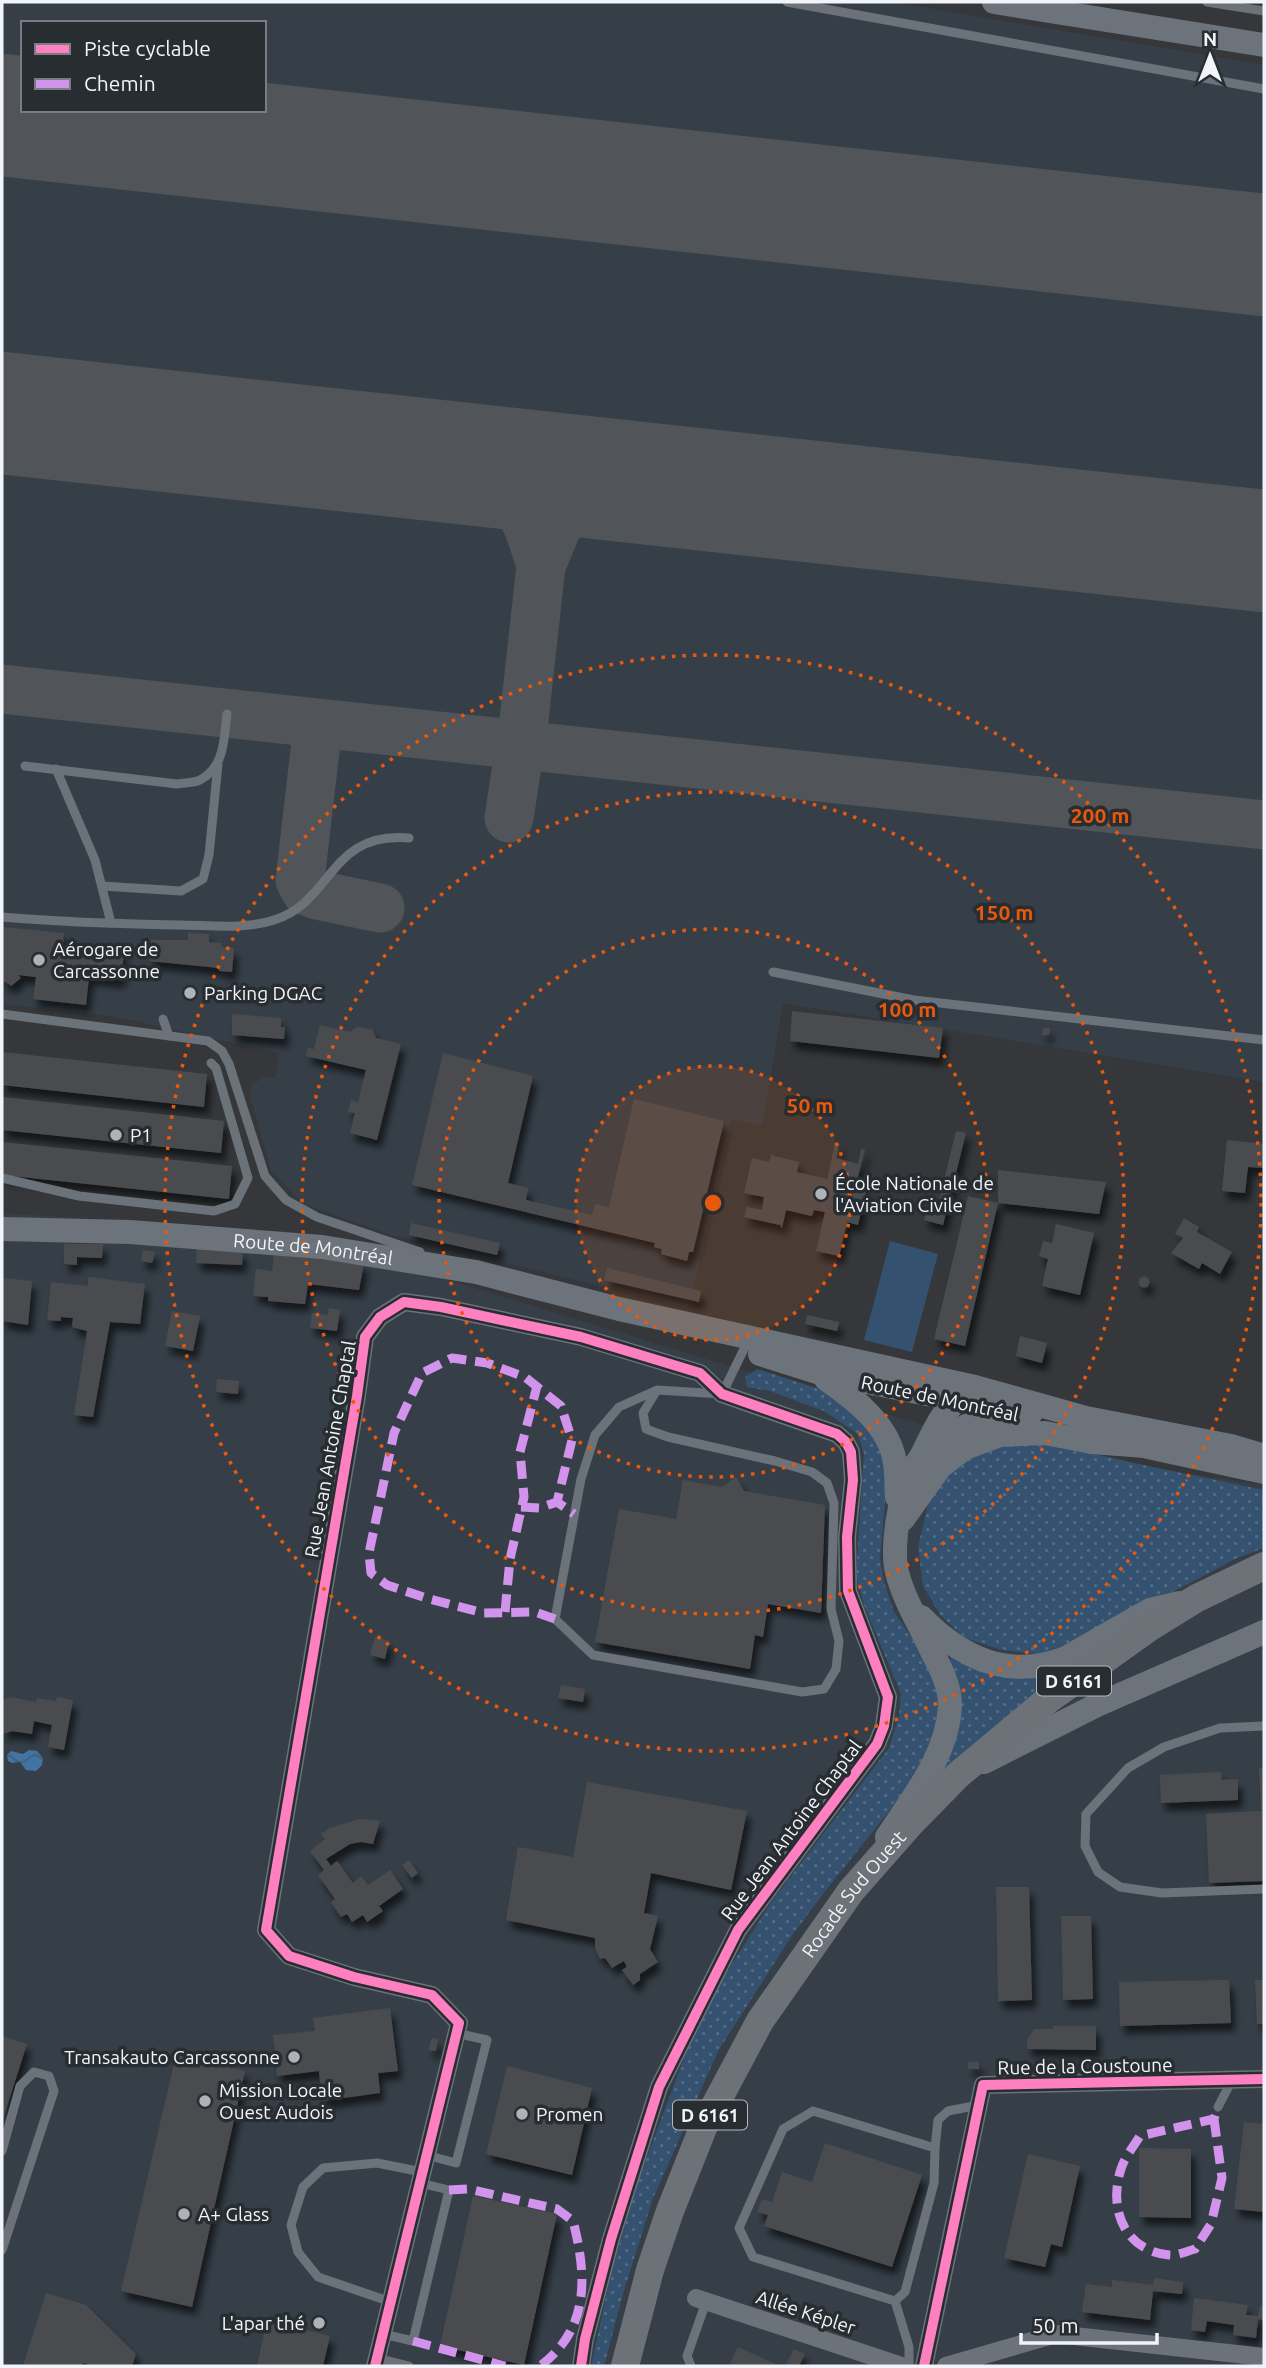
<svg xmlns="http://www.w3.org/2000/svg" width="1266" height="2368" font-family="Ubuntu,sans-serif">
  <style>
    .built { fill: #363f48; fill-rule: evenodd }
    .grass { fill: url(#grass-dots) }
    .green { fill: #345270 }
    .water { fill: url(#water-waves) }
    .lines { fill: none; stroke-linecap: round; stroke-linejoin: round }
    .taxiway { stroke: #515458; stroke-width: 49 }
    .runway { stroke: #515458; stroke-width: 122 }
    .building { fill: #4a4c4f; filter: url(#shadow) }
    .lane { stroke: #6b7279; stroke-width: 9 }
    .street { stroke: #6b7279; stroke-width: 18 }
    .secondary { stroke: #6c737b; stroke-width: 24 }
    .primary { stroke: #6c7278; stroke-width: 28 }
    .quiet { stroke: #d193ec; stroke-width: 9; stroke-dasharray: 18 9; stroke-linecap: butt }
    .cycleway-casing { stroke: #282d32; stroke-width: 15 }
    .cycleway { stroke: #ff80c0; stroke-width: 10 }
    .ring { fill: none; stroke: #e8590c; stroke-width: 3.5; stroke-dasharray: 3.5 7 }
    .poi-dot { fill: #afb2b6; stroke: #282d32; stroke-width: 2.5 }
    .labels { text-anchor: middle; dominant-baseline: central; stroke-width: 7; stroke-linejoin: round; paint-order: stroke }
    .shield { fill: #282d32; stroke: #b5b9bd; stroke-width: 2 }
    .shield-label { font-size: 18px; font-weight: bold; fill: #f1f5f9 }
    .poi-label { font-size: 19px; fill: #f1f5f9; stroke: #282d32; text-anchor: start }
    .street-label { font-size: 19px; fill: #f1f5f9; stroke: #282d32 }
    .centre { fill: #e8590c; stroke: #282d32; stroke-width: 3.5 }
    .ring-label { font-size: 21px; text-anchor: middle; font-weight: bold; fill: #e8590c; stroke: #282d32; stroke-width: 7; stroke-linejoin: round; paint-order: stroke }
  </style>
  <defs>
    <pattern id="grass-dots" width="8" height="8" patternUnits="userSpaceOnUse" patternTransform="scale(1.75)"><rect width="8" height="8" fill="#345270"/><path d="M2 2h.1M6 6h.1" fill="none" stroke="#526c85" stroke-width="1.8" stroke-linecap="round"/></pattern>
    <pattern id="water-waves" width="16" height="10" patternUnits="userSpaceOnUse" patternTransform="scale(1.75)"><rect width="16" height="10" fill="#4173a4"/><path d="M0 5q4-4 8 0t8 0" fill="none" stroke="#445e78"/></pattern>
    <filter id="shadow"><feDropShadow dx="4.5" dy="8" stdDeviation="3.5" flood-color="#0009"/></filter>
  </defs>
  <rect width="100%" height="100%" fill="#35373a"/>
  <g class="built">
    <path d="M2 2H893L1264 65V1082L783 1003 762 1126 732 1119 689 1308 388 1234 303 1204 271 1171 250 1096 252 1084 265 1077 276 1078 279 1053 112 1016 2 1004ZM23 23H264V110H23Z"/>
    <polygon points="2,1213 292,1232 985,1444 1264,1485 1264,2366 2,2366"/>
  </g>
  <g class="grass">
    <polygon points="757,1369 826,1391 866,1418 885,1462 885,1503 880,1558 884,1582 894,1612 926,1659 938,1685 941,1709 934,1740 918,1775 826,1890 791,1937 718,2051 652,2201 623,2294 604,2366 591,2366 612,2269 638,2181 686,2053 715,1991 772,1901 889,1748 899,1716 901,1694 864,1605 856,1576 864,1454 858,1434 824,1411 770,1391 747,1387 745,1377"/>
    <polygon points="1023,1442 1048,1443 1134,1463 1264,1490 1264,1548 1237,1558 1085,1638 1040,1654 1002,1650 965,1638 941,1616 923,1586 918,1547 928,1505 950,1469 982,1450"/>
    <polygon points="951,1653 1076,1666 940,1773"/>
  </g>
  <polygon class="green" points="890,1241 938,1254 912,1352 864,1340"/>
  <polygon class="water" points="29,1750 37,1751 43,1758 42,1765 36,1771 26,1770 20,1762 12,1763 8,1761 7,1755 11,1751 23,1754"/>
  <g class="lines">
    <g class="taxiway">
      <polyline points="2,430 39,417"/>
      <path d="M441 461C461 469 484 476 501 489 525 507 533 540 541 566"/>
      <polyline points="2,689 1264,825"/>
      <polyline points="302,723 314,732 316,742 300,880 306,891 317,895 380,908"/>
      <polyline points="509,818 524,720 541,566 557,527 568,512 585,499 611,489 643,483"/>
    </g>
    <g class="runway">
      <polyline points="2,115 1264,255"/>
      <polyline points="2,413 1264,551"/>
    </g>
  </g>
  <g class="building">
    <polygon points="2,927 64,933 63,945 124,951 121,980 89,977 86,1005 33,999 36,977 18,975 21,978 11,986 6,982 2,982"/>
    <polygon points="188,933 209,934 209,942 222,943 221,947 234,948 232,972 219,971 219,968 149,961 151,940 188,940"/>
    <polygon points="792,1011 943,1028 939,1058 790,1041"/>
    <polygon points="232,1014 281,1018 281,1027 285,1027 284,1039 232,1035"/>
    <polygon points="320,1025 350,1032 357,1027 372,1029 376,1038 401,1044 377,1140 350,1133 355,1113 348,1112 351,1100 358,1102 366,1070 306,1056 308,1048 314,1049"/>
    <polygon points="1043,1028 1050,1028 1049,1035 1042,1035"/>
    <polygon points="2,1052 207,1074 204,1107 2,1085"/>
    <polygon points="443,1053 533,1076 508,1183 528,1188 526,1200 592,1215 595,1204 609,1207 634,1099 724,1121 693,1252 689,1252 687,1261 661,1254 662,1249 654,1247 655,1243 412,1185"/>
    <polygon points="2,1097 224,1121 221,1153 2,1130"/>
    <polygon points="956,1131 966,1133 943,1225 924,1220 929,1198 939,1200"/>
    <polygon points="1227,1140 1264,1144 1264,1168 1248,1167 1245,1193 1222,1191"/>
    <polygon points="2,1142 232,1166 229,1199 2,1175"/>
    <polygon points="835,1143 839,1144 836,1158 858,1164 861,1149 865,1150 855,1188 866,1190 858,1225 847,1222 839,1256 816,1251 825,1212 814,1210 812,1216 786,1210 782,1228 780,1225 744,1217 747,1207 762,1210 764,1197 744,1193 752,1158 769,1162 772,1153 774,1156 799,1162 797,1172 827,1179"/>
    <polygon points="998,1170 1106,1182 1099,1214 998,1203 965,1346 934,1339 968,1196 998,1203"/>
    <polygon points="1184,1218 1199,1227 1197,1232 1232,1252 1220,1274 1202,1263 1199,1269 1171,1253 1183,1238 1175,1234"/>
    <polygon points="411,1223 500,1243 497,1255 409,1235"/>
    <polygon points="1056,1224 1094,1233 1080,1295 1042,1286 1048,1259 1039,1256 1043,1241 1052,1243"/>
    <polygon points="64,1244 103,1244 102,1258 77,1257 77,1265 64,1264"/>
    <polygon points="197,1248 243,1251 242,1265 196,1263"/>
    <polygon points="143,1250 155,1252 152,1263 141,1261"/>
    <polygon points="274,1253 364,1263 359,1290 308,1284 305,1304 268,1301 268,1297 253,1296 256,1269 272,1271"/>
    <polygon points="607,1268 701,1291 699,1302 604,1280"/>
    <circle cx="1144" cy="1282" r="5.5"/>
    <polygon points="88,1277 145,1284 140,1324 110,1322 93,1417 74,1415 87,1331 72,1327 73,1318 61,1317 61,1321 47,1320 51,1282 88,1286"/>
    <polygon points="2,1278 32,1281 28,1325 2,1321"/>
    <polygon points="329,1308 340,1310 337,1331 310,1328 312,1313 328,1315"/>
    <polygon points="172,1311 200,1316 193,1351 165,1346"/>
    <polygon points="807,1315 839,1322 837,1331 805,1324"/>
    <polygon points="1020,1336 1047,1343 1042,1363 1016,1356"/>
    <polygon points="217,1379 239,1381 238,1394 216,1392"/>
    <polygon points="736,1477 744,1491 825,1505 821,1613 768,1604 763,1637 755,1635 750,1669 595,1642 619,1509 676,1519 683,1480 722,1487"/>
    <polygon points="375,1637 389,1641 385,1659 370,1655"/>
    <polygon points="561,1685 585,1689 583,1702 558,1698"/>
    <polygon points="10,1697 36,1702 37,1698 56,1701 57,1697 73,1700 64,1750 48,1747 52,1725 34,1721 32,1734 12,1731 3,1734 2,1700"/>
    <polygon points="1259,1768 1264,1768 1264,1881 1209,1883 1206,1814 1261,1811"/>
    <polygon points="1221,1772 1222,1780 1238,1779 1238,1800 1161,1803 1160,1775"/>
    <polygon points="587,1782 747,1811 731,1890 651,1873 644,1913 658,1916 650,1949 658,1962 640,1974 640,1980 633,1985 622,1970 627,1967 624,1961 612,1968 605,1958 600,1959 595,1948 595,1938 506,1920 518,1847 573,1857"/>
    <polygon points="360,1819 380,1821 373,1844 361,1842 350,1844 326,1859 331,1866 337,1861 353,1883 361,1876 368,1885 390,1870 403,1889 379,1906 383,1911 367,1922 363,1915 352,1922 347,1914 341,1917 331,1902 335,1899 318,1875 324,1870 310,1851 325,1839 321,1834 330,1828"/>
    <polygon points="409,1860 418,1873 412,1878 402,1865"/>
    <polygon points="996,1887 1029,1887 1032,2000 998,2001"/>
    <polygon points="1061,1916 1091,1916 1093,1999 1063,2000"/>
    <polygon points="1229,1980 1231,2023 1120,2026 1119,1982"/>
    <polygon points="1255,1980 1264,1980 1264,2024 1257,2024"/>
    <polygon points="390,2008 398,2071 378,2073 380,2093 322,2101 319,2071 277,2076 273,2035 315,2031 313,2018"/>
    <polygon points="1053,2026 1096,2026 1096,2050 1027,2049 1027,2040 1034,2029 1053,2029"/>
    <polygon points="2,2036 27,2044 2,2122"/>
    <polygon points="432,2038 438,2039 436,2051 428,2050"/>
    <polygon points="176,2055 245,2071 192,2307 121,2291"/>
    <rect x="968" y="2062" width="11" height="7"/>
    <polygon points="507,2066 592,2088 572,2175 486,2154"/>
    <polygon points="1244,2122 1264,2124 1264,2212 1234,2209"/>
    <polygon points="825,2143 922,2175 892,2267 764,2226 768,2215 757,2212 762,2199 772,2202 782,2172 812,2182"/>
    <polygon points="1139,2148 1191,2149 1191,2218 1139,2217"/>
    <polygon points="1028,2154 1080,2166 1062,2247 1051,2244 1045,2267 1004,2258"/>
    <polygon points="473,2196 557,2214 524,2365 440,2346"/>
    <polygon points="1154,2278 1183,2282 1182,2294 1153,2291 1150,2320 1082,2312 1086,2284 1112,2287 1112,2280 1153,2285"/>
    <polygon points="46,2293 86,2305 136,2354 132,2366 95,2366 83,2363 82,2366 23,2366"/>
    <polygon points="1194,2298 1248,2305 1246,2315 1258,2316 1260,2306 1264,2306 1264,2320 1258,2319 1256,2338 1233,2335 1234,2325 1207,2321 1205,2332 1191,2330"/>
    <polygon points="267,2320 330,2336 323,2366 257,2366"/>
    <polygon points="738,2347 776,2364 775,2366 729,2366"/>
    <polygon points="794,2349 805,2354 799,2366 785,2366"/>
  </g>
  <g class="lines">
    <g class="lane">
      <polyline points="787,2 1264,89"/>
      <polyline points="1207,2 1264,11"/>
      <path d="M25 766 177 784C184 783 194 783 200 780 225 767 224 738 227 714"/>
      <polyline points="56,769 95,860 111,923"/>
      <polyline points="102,886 181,891 203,879 209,855 218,764"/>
      <path d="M2 917C61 922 119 924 178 925 209 925 244 930 274 920 334 901 329 831 409 838"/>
      <polyline points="773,972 914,1000 1264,1040"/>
      <polyline points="2,1014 208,1041 222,1051 229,1064 265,1176 286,1200 317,1217 420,1252"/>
      <polyline points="163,1019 169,1036"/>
      <polyline points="2,1178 79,1196 214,1211 235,1204 248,1178 216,1068 211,1063"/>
      <polyline points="657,1390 643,1413 646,1429 668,1437 775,1461 812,1472 827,1483 834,1503 831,1609 839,1641 836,1669 824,1689 802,1692 593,1655 555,1619 581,1479 595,1435 619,1407 657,1390 722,1394 744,1349"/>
      <polyline points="1264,1726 1220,1728 1164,1747 1128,1768 1086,1814 1085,1846 1098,1872 1120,1887 1162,1893 1264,1889"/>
      <polyline points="1218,2107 1232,2080"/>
      <polygon points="813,2111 935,2148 934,2183 905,2292 895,2301 753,2257 739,2228 783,2129"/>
      <polyline points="935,2148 938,2120 948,2111 979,2105"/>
      <polyline points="2,2151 20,2086 34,2072 49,2076 54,2091 2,2250"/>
      <polyline points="426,2155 456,2163 487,2040 456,2033"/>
      <polyline points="895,2301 909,2347 909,2366"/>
      <polyline points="391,2302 318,2277 298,2252 291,2225 303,2187 323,2168 377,2163 422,2172"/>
      <polyline points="383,2334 413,2341 449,2190 420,2183"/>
      <polyline points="377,2358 409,2366"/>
      <polyline points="691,2366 687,2356 706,2302"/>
    </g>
    <g class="street">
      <polyline points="696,2298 902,2366"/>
      <polyline points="375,2366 459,2023 432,1995 354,1977 289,1956 266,1930 357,1396 365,1337 380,1317 404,1302 441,1307 581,1337 700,1373 722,1394 837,1434 846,1442 851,1452 853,1480 847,1537 848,1591 888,1697 884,1726 877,1744 738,1930 659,2087 611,2239 585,2339 581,2366"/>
      <polyline points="924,2366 983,2085 1264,2079"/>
      <polyline points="946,2366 1056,2334 1264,2357"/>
    </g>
    <g class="secondary">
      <polyline points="994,2 1264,45"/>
      <path id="s1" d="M2 1229 130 1232 322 1247 476 1272 619 1309 975 1387 1086 1418 1231 1446 1264 1456"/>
      <polyline points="760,1354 817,1372 942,1397"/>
      <path d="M826 1379C855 1399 890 1426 895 1463 897 1474 896 1486 897 1497"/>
      <polyline points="1148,1447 1264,1472"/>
      <polyline points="922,1455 957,1430 1004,1410 1031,1413"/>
      <polyline points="903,1519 940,1467 965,1448 1000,1435 1045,1433 1092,1442 1145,1446"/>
      <path d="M921 1617C962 1659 1009 1680 1066 1658L1150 1610 1180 1603"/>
      <polyline points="984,1762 1097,1705 1264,1632"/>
      <path d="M887 1837C913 1797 948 1755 950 1705 950 1683 938 1664 929 1645 918 1622 903 1597 897 1572 891 1548 900 1495 910 1473 913 1466 919 1461 922 1455 937 1425 940 1412 968 1392"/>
    </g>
    <path class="primary" id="s2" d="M625 2366 650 2270 670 2211 703 2128 760 2021 851 1891 910 1824 958 1775 1049 1699 1150 1627 1197 1598 1264 1566"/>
    <g class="quiet">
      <polyline points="521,1507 540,1508 557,1502"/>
      <polyline points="505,1612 510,1559 524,1497 520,1452 537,1386"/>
      <polyline points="555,1619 535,1612 484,1613 426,1598 387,1585 371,1573 369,1553 394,1433 422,1373 452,1358 487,1363 525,1377 561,1406 572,1440 557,1502 574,1514"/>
      <path d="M1214 2119 1222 2178 1211 2224 1195 2249C1187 2251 1177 2256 1169 2255 1124 2251 1108 2208 1121 2169 1124 2158 1134 2146 1140 2136L1214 2119 1218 2107"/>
      <path d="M449 2190 469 2189 557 2209 573 2221C587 2275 590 2329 540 2366"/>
      <polyline points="413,2341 505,2366"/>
    </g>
    <g class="cycleway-casing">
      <g id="cycleway">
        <polyline points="375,2366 459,2023 432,1995 354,1977 289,1956 266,1930 357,1396 365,1337 380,1317 404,1302 441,1307 581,1337 700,1373 722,1394 837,1434 846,1442 851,1452 853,1480 847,1537 848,1591 888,1697 884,1726 877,1744 738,1930 659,2087 611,2239 585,2339 581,2366"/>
        <polyline points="924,2366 983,2085 1264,2079"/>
      </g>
    </g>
    <use href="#cycleway" class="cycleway"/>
  </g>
  <circle cx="713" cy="1203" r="137" fill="#e8590c" fill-opacity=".12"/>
  <g class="ring">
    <circle cx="713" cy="1203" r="137"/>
    <circle cx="713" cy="1203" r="274"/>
    <circle cx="713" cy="1203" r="411"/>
    <circle cx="713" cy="1203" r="548"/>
  </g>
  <g class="poi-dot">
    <circle cx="39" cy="960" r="7"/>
    <circle cx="190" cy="993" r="7"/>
    <circle cx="116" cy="1135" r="7"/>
    <circle cx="821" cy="1194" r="7"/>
    <circle cx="294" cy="2057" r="7"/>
    <circle cx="205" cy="2101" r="7"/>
    <circle cx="522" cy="2114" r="7"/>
    <circle cx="184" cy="2214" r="7"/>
    <circle cx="319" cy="2323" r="7"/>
  </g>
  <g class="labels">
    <g class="shield">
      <rect x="1037" y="1666.5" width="74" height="29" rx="5"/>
      <rect x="673" y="2100.5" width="74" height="29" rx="5"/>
    </g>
    <g class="shield-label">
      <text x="1074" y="1681">D 6161</text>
      <text x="710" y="2115">D 6161</text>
    </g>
    <g class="poi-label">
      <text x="53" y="949">Aérogare de<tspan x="53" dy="22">Carcassonne</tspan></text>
      <text x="204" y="993">Parking DGAC</text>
      <text x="130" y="1135">P1</text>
      <text x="835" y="1183">École Nationale de<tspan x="835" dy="22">l'Aviation Civile</tspan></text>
      <text x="280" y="2057" text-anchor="end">Transakauto Carcassonne</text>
      <text x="219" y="2090">Mission Locale<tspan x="219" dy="22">Ouest Audois</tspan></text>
      <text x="536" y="2114">Promen</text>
      <text x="198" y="2214">A+ Glass</text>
      <text x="305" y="2323" text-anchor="end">L'apar thé</text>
    </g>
    <g class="street-label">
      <text stroke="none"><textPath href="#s1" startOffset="312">Route de Montréal</textPath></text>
      <text transform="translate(940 1398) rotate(12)">Route de Montréal</text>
      <text transform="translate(330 1449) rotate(-80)">Rue Jean Antoine Chaptal</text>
      <text transform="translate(791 1830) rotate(-53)">Rue Jean Antoine Chaptal</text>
      <text stroke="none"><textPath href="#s2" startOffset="530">Rocade Sud Ouest</textPath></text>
      <text transform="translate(1085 2066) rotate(-1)">Rue de la Coustoune</text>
      <text transform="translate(806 2312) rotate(18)">Allée Képler</text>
    </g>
  </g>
  <circle cx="713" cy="1203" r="10" class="centre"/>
  <g class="ring-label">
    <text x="1100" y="823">200 m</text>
    <text x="1004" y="920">150 m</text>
    <text x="907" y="1017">100 m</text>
    <text x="810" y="1113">50 m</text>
  </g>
  <rect width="1266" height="2368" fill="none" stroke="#f1f5f9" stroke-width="7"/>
  <rect x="21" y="21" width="245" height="91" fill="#282d32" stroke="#787d82" stroke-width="2"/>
  <rect x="35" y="44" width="35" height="10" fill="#ff80c0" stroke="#787d82" stroke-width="2"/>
  <text x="84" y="56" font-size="21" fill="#f1f5f9">Piste cyclable</text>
  <rect x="35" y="79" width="35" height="10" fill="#d193ec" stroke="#787d82" stroke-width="2"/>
  <text x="84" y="91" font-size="21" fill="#f1f5f9">Chemin</text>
  <g transform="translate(1210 56)" stroke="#282d32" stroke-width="5" paint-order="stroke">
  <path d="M0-5L12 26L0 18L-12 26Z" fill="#f1f5f9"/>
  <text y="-10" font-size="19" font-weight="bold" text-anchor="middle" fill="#f1f5f9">N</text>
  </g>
  <path d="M1021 2333v10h136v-10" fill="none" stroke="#f1f5f9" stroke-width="3.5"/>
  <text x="1032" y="2333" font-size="21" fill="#f1f5f9" stroke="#282d32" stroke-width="5" paint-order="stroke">50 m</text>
</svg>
